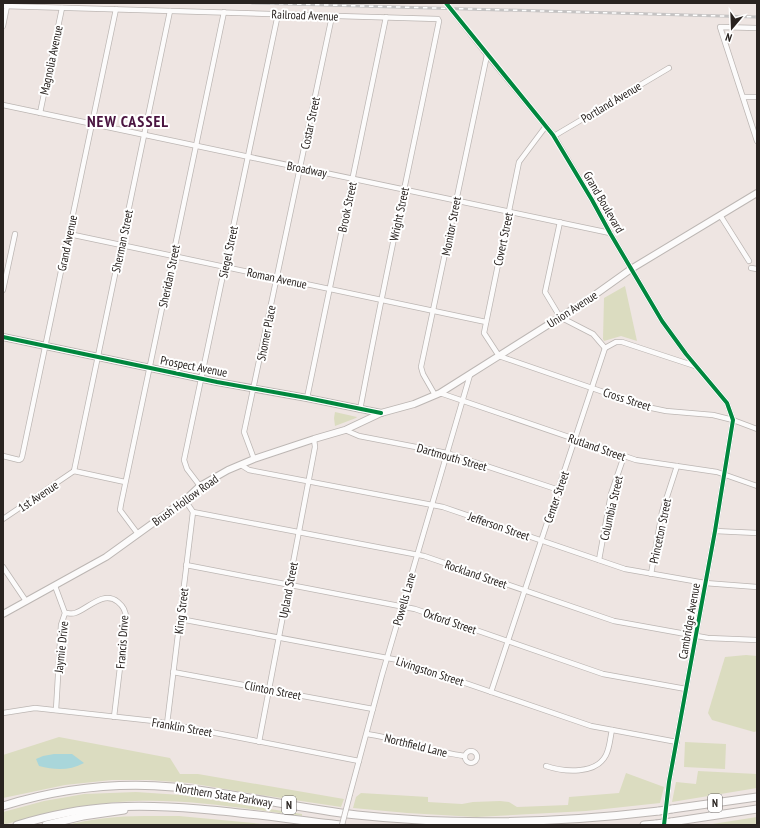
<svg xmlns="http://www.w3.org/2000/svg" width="760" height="828" font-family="'PT Sans Narrow',sans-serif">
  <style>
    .green { fill: #dbdcc0 }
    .water { fill: #a9d6da }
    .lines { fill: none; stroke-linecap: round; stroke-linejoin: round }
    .minor-casing { stroke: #bcb6b3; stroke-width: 6 }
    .major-casing { stroke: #bcb6b3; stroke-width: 8 }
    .highway-casing { stroke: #bcb6b3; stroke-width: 9 }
    .minor { stroke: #fcfbfb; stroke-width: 4.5 }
    .major { stroke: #fcfbfb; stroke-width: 6 }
    .highway { stroke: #fcfbfb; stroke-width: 7 }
    .rail-casing { stroke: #c5c3c3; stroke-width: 3 }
    .rail { stroke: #fff; stroke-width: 1.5; stroke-dasharray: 4.5; stroke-linecap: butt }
    .minor-bridge-casing { stroke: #bcb6b3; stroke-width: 6; stroke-linecap: butt }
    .highway-bridge-casing { stroke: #bcb6b3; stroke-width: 9; stroke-linecap: butt }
    .minor-bridge { stroke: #fcfbfb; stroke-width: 4.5 }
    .highway-bridge { stroke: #fcfbfb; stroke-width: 7 }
    .cycleway-casing { stroke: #fff; stroke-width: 6 }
    .cycleway { stroke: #00873e; stroke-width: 4 }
    .labels { text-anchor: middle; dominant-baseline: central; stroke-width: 4; stroke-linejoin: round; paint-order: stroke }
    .shield { fill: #fff; stroke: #696563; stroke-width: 1 }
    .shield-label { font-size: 11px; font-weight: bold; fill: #292320 }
    .street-label { font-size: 12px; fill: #292320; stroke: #fff }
    .district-label { font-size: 16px; font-weight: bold; letter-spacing: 1px; fill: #4a1440; stroke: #fff }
  </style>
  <rect width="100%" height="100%" fill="#eee5e2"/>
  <g class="green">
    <polygon points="625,286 637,341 621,336 604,341 603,339 604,298"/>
    <polygon points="335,412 357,417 356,418 335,426 334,418"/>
    <polygon points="746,655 757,656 757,731 754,732 712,720 708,713 725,657"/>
    <polygon points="59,737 170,758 180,774 198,774 344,799 341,807 261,795 189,783 148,780 112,780 65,785 3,798 3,755"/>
    <polygon points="685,742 726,744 725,769 684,767"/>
    <polygon points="698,771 757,774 757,788 672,802 676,782 696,784"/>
    <polygon points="626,773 664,787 660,803 586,811 476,817 407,813 353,808 356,797 361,793 428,797 428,802 462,804 473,802 500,801 509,802 517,807 568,805 569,797 619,793"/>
    <path d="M136 792 181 795 302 814V816C247 809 190 799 135 801 90 803 46 813 3 825V812L44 801 84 794Z"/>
    <path d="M144 816H179L273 825H66C92 819 117 816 144 816Z"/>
    <polygon points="757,817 757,825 706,825"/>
  </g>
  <path class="water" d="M54 754H72L84 763C69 771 55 770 39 766L36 759 43 756Z"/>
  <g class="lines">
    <g class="minor-casing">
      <g id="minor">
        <path d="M3 6 438 19 439 21C413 150 384 280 360 410"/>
        <polyline points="3,26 7,6"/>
        <polyline points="757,28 720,27 757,141"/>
        <polyline points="484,51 554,136 592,200 610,233 662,321 686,354 727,403 733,420 715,531 669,782 664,825"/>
        <polyline points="743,97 757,97"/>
        <polyline points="3,105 610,233"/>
        <polyline points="40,113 62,8"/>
        <polyline points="546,126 519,162 484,333 499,356 647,407 666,411 713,415 733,420 757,429"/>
        <polyline points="554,136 669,68"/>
        <polyline points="720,215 749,261"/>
        <polyline points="560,222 545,292 560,317 593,334 605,348"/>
        <polyline points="69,234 486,322"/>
        <polyline points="751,268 757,269"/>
        <polyline points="3,290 15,234"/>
        <polyline points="605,348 616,342 622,342 695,366"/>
        <polyline points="440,393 636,460 717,472 757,486"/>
        <polyline points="435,395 423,374 421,367 487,55"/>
        <polyline points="307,398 386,17"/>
        <polyline points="345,430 359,436 447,453 559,490"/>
        <polyline points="3,456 19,460 21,459 22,457 116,9"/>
        <polyline points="254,459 244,432 332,16"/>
        <polyline points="241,465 249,470 443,507 625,569 705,583 757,587"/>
        <polyline points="74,471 170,11"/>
        <polyline points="74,471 125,482"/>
        <polyline points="200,486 187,469 184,460 278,14"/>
        <polyline points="193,512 424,556 614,621 708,638 757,640"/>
        <polyline points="3,519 74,471"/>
        <polyline points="715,531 757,533"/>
        <polyline points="138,534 120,510 121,504 224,12"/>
        <polyline points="599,560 611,494 624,456"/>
        <polyline points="186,565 415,609 603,674 686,689"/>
        <polyline points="3,567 26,601"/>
        <polyline points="651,574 662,512 677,466"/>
        <polyline points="55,586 65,613 61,625 56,710"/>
        <path d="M65 613C68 613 72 614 75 613 88 609 103 590 118 602 123 606 126 612 126 618L114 717"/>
        <polyline points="180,619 398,660 591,726 677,742"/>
        <polyline points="173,672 373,709"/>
        <polyline points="491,692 605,348"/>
        <polyline points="3,713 35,708 154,721 359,761"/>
        <polyline points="167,724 193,512 185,500"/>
        <path d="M367 734C400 739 431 752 465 756"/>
        <polyline points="259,742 315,447 314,439"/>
        <circle cx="471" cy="757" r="6"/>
        <path d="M546 766C564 772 596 775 606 755 610 747 610 738 612 730"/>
        <polyline points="350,794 382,675 470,375"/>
      </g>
    </g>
    <g class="major-casing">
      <g id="major">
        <polyline points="3,337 217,382 307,398 381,413"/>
        <polyline points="3,614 106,557 185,500 200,486 228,470 254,459 314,439 345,430 381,413 414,404 440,393 589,299 631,269 757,193"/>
      </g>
    </g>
    <g class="highway-casing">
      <g id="highway">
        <path d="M3 806C58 789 116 782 173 787 235 793 296 808 357 815 458 826 558 823 659 811"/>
        <polyline points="672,809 757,797"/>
        <polyline points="671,822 757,809"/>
        <path d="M17 825C47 816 80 809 112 807 188 803 266 817 341 825"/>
        <polyline points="46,825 83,816 124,810"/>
        <polyline points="644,825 656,824"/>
      </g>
    </g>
    <use href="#minor" class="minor"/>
    <use href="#major" class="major"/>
    <use href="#highway" class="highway"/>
    <g class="rail-casing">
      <polyline id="rail" points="252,3 757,17"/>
    </g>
    <use href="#rail" class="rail"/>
    <g class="minor-bridge-casing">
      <g id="minor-bridge">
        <polyline points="446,3 484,51"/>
        <polyline points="342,825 350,794"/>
      </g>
    </g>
    <g class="highway-bridge-casing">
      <g id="highway-bridge">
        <polyline points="659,811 672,809"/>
        <polyline points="656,824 671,822"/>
      </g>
    </g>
    <use href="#minor-bridge" class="minor-bridge"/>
    <use href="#highway-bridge" class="highway-bridge"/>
    <g class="cycleway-casing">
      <g id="cycleway">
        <polyline points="446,3 553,135 592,200 610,233 662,321 686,354 727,403 733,420 715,531 669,782 664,825"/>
        <polyline points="3,337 217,382 307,398 381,413"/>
      </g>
    </g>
    <use href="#cycleway" class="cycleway"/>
  </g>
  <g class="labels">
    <g class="shield">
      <rect x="708" y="794" width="14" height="18" rx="3"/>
      <rect x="282" y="796" width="14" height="18" rx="3"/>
    </g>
    <g class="shield-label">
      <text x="715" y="803">N</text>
      <text x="289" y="805">N</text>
    </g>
    <g class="street-label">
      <text transform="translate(305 15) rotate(2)">Railroad Avenue</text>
      <text transform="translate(51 60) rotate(-78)">Magnolia Avenue</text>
      <text transform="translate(611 102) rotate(-31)">Portland Avenue</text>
      <text transform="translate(310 123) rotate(-78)">Costar Street</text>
      <text transform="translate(307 169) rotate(11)">Broadway</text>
      <text transform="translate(604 202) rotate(60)">Grand Boulevard</text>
      <text transform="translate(347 207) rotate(-78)">Brook Street</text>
      <text transform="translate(399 214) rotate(-78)">Wright Street</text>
      <text transform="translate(451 226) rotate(-79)">Monitor Street</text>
      <text transform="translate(503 239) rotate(-78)">Covert Street</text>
      <text transform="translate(122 241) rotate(-78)">Sherman Street</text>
      <text transform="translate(67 243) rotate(-78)">Grand Avenue</text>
      <text transform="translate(228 252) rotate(-78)">Siegel Street</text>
      <text transform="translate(169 276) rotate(-78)">Sheridan Street</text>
      <text transform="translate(277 278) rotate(12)">Roman Avenue</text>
      <text transform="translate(572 309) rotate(-33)">Union Avenue</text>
      <text transform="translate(266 333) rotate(-79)">Shomer Place</text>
      <text transform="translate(194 366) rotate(11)">Prospect Avenue</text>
      <text transform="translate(627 399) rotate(18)">Cross Street</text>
      <text transform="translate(597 447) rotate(19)">Rutland Street</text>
      <text transform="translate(452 457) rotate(16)">Dartmouth Street</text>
      <text transform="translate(38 496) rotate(-34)">1st Avenue</text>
      <text transform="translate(556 497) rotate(-71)">Center Street</text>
      <text transform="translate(185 500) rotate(-36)">Brush Hollow Road</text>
      <text transform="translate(611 508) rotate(-77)">Columbia Street</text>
      <text transform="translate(499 526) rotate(19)">Jefferson Street</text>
      <text transform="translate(660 531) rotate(-78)">Princeton Street</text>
      <text transform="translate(476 574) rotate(19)">Rockland Street</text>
      <text transform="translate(288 590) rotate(-79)">Upland Street</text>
      <text transform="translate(404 599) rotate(-74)">Powells Lane</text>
      <text transform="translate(181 611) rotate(-83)">King Street</text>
      <text transform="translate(450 621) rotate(19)">Oxford Street</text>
      <text transform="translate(689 621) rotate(-80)">Cambridge Avenue</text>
      <text transform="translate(122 642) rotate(-86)">Francis Drive</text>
      <text transform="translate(61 647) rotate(-84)">Jaymie Drive</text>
      <text transform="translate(430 671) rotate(18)">Livingston Street</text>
      <text transform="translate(273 690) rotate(11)">Clinton Street</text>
      <text transform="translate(182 727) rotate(10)">Franklin Street</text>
      <text transform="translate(416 745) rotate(14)">Northfield Lane</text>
      <text transform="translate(224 795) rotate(9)">Northern State Parkway</text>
    </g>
    <g class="district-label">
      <text x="128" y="121">NEW CASSEL</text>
    </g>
  </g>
  <rect width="760" height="828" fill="none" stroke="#292320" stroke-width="8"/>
  <g transform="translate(732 28) rotate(199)" stroke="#ffffff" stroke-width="3" paint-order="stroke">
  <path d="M0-3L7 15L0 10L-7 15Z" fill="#292320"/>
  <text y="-6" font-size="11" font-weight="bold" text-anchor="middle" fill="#292320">N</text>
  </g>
</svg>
